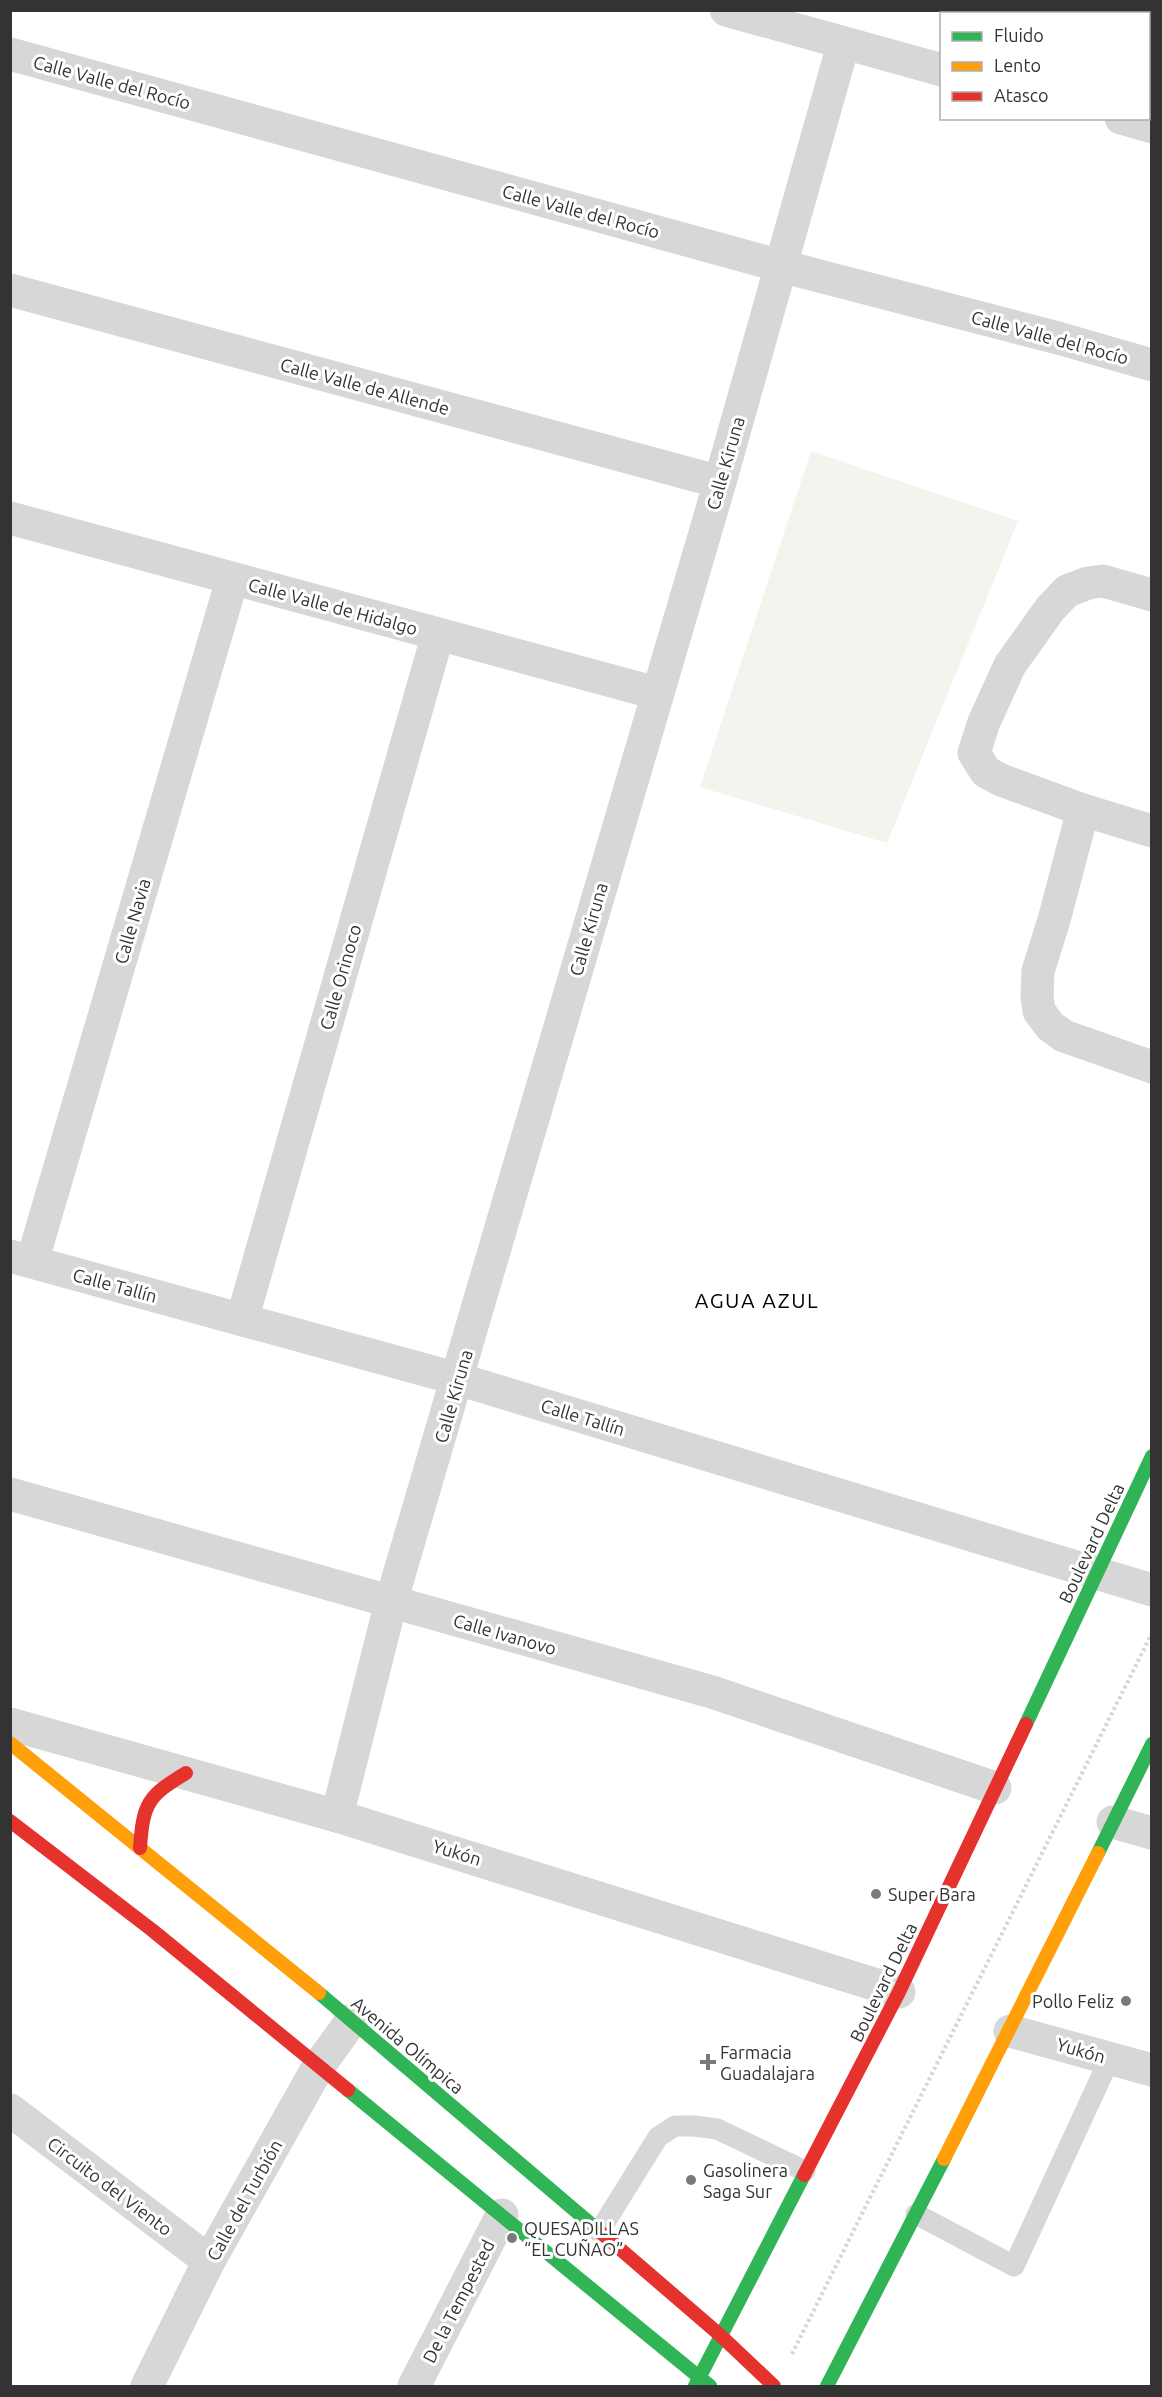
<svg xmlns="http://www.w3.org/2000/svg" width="1162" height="2397" font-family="Ubuntu,sans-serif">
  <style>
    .green { fill: #f1f5ed }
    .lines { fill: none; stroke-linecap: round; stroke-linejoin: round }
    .path { stroke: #d6d6d6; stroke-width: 4; stroke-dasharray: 3 3; stroke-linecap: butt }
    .lane { stroke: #d7d7d7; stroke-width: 21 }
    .street { stroke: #d7d7d7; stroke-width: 33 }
    .fast { stroke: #30b455; stroke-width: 14 }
    .slow { stroke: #ff9f0a; stroke-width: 14 }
    .jam { stroke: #e5322d; stroke-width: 14 }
    .poi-dot { fill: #7a7a7a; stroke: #fff; stroke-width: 2 }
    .labels { text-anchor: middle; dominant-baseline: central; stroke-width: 6; stroke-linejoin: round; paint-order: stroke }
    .street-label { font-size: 18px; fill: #333; stroke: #fff }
    .poi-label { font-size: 18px; fill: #333; stroke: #fff; text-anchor: start }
    .quarter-label { font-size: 21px; letter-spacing: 1.5px; fill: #000; stroke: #fff }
  </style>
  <rect width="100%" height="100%" fill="#fff"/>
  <polygon class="green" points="811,451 1018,521 887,843 700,787"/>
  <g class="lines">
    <polyline class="path" points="792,2354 1152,1633"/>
    <g class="lane">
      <polyline points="916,2214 1014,2266 1110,2058"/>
      <polyline points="599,2232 658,2137 675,2126 694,2126 717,2129 805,2171"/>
    </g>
    <g class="street">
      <polyline points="726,10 942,70"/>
      <polyline points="10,54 781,266 1058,338 1152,365"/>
      <polyline points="1121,118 1152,127"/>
      <polyline points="10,290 720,482"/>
      <polyline points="10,518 656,693"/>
      <polyline points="1152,595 1103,581 1088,583 1067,591 1050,609 1010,665 984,722 974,753 986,772 1001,780 1083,810 1152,831"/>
      <polyline points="1083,810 1054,920 1038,971 1037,997 1039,1011 1050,1026 1064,1036 1152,1067"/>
      <polyline points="10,1256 458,1379 1152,1590"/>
      <polyline points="32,1262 232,580"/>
      <polyline points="242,1320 438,634"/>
      <polyline points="10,1494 712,1692 995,1788"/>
      <polyline points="10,1724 337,1816 899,1992"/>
      <polyline points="337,1816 391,1602 720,482 843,45"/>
      <polyline points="1113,1822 1152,1833"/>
      <polyline points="1010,2031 1152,2070"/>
      <polyline points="10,2110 209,2261"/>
      <polyline points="147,2386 209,2261 318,2067 352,2020"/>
      <polyline points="414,2386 502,2215"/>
    </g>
    <g class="fast">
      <polyline points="1026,1724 1152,1456"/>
      <polyline points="1098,1853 1152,1744"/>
      <polyline points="319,1993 598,2230"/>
      <polyline points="348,2090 710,2386"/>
      <polyline points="695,2386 804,2175"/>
      <polyline points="827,2386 944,2159"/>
    </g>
    <g class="slow">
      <polyline points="10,1743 319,1993"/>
      <polyline points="944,2159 1098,1853"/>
    </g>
    <g class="jam">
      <polyline points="10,1821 152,1930 348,2090"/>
      <path d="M140 1848C143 1803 148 1796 186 1773"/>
      <polyline points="804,2175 899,1992 1026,1724"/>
      <polyline points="598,2230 720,2335 774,2386"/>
    </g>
  </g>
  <g class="poi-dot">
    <circle cx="876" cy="1894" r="6"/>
    <circle cx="1126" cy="2001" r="6"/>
    <path d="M705 2053h6v6h6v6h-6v6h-6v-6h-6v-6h6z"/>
    <circle cx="691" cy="2180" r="6"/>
    <circle cx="512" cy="2238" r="6"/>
  </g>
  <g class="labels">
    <g class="street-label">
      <text transform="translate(112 82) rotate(15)">Calle Valle del Rocío</text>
      <text transform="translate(581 211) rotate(15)">Calle Valle del Rocío</text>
      <text transform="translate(1050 337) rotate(15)">Calle Valle del Rocío</text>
      <text transform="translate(365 386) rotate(15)">Calle Valle de Allende</text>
      <text transform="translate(725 463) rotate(-74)">Calle Kiruna</text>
      <text transform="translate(333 606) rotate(15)">Calle Valle de Hidalgo</text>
      <text transform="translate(132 921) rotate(-74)">Calle Navia</text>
      <text transform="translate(588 929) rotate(-74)">Calle Kiruna</text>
      <text transform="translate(340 977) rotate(-74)">Calle Orinoco</text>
      <text transform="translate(115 1285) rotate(15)">Calle Tallín</text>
      <text transform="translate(453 1396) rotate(-74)">Calle Kiruna</text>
      <text transform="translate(583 1417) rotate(17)">Calle Tallín</text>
      <text transform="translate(1091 1543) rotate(-65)">Boulevard Delta</text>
      <text transform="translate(505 1634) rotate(16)">Calle Ivanovo</text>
      <text transform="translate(457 1852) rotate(17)">Yukón</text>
      <text transform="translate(883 1982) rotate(-64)">Boulevard Delta</text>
      <text transform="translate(408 2045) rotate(40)">Avenida Olímpica</text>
      <text transform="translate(1081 2050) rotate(16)">Yukón</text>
      <text transform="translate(110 2186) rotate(37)">Circuito del Viento</text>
      <text transform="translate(244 2200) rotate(-61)">Calle del Turbión</text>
      <text transform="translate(458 2301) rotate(-63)">De la Tempested</text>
    </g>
    <g class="poi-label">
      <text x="888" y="1894">Super Bara</text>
      <text x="1114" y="2001" text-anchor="end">Pollo Feliz</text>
      <text x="720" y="2052">Farmacia<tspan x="720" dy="21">Guadalajara</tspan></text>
      <text x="703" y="2170">Gasolinera<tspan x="703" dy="21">Saga Sur</tspan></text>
      <text x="524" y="2228">QUESADILLAS<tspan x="524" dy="21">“EL CUÑAO”</tspan></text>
    </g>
    <g class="quarter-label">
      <text x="757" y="1300">AGUA AZUL</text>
    </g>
  </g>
  <rect width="1162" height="2397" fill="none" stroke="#333333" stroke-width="24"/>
  <rect x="940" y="12" width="210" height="108" fill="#ffffff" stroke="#adadad" stroke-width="1.5"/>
  <rect x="952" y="32" width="30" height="9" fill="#30b455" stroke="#adadad" stroke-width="1.5"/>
  <text x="994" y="42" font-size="18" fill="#333333">Fluido</text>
  <rect x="952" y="62" width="30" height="9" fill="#ff9f0a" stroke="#adadad" stroke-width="1.5"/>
  <text x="994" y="72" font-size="18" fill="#333333">Lento</text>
  <rect x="952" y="92" width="30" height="9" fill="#e5322d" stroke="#adadad" stroke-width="1.5"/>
  <text x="994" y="102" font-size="18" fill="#333333">Atasco</text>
</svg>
